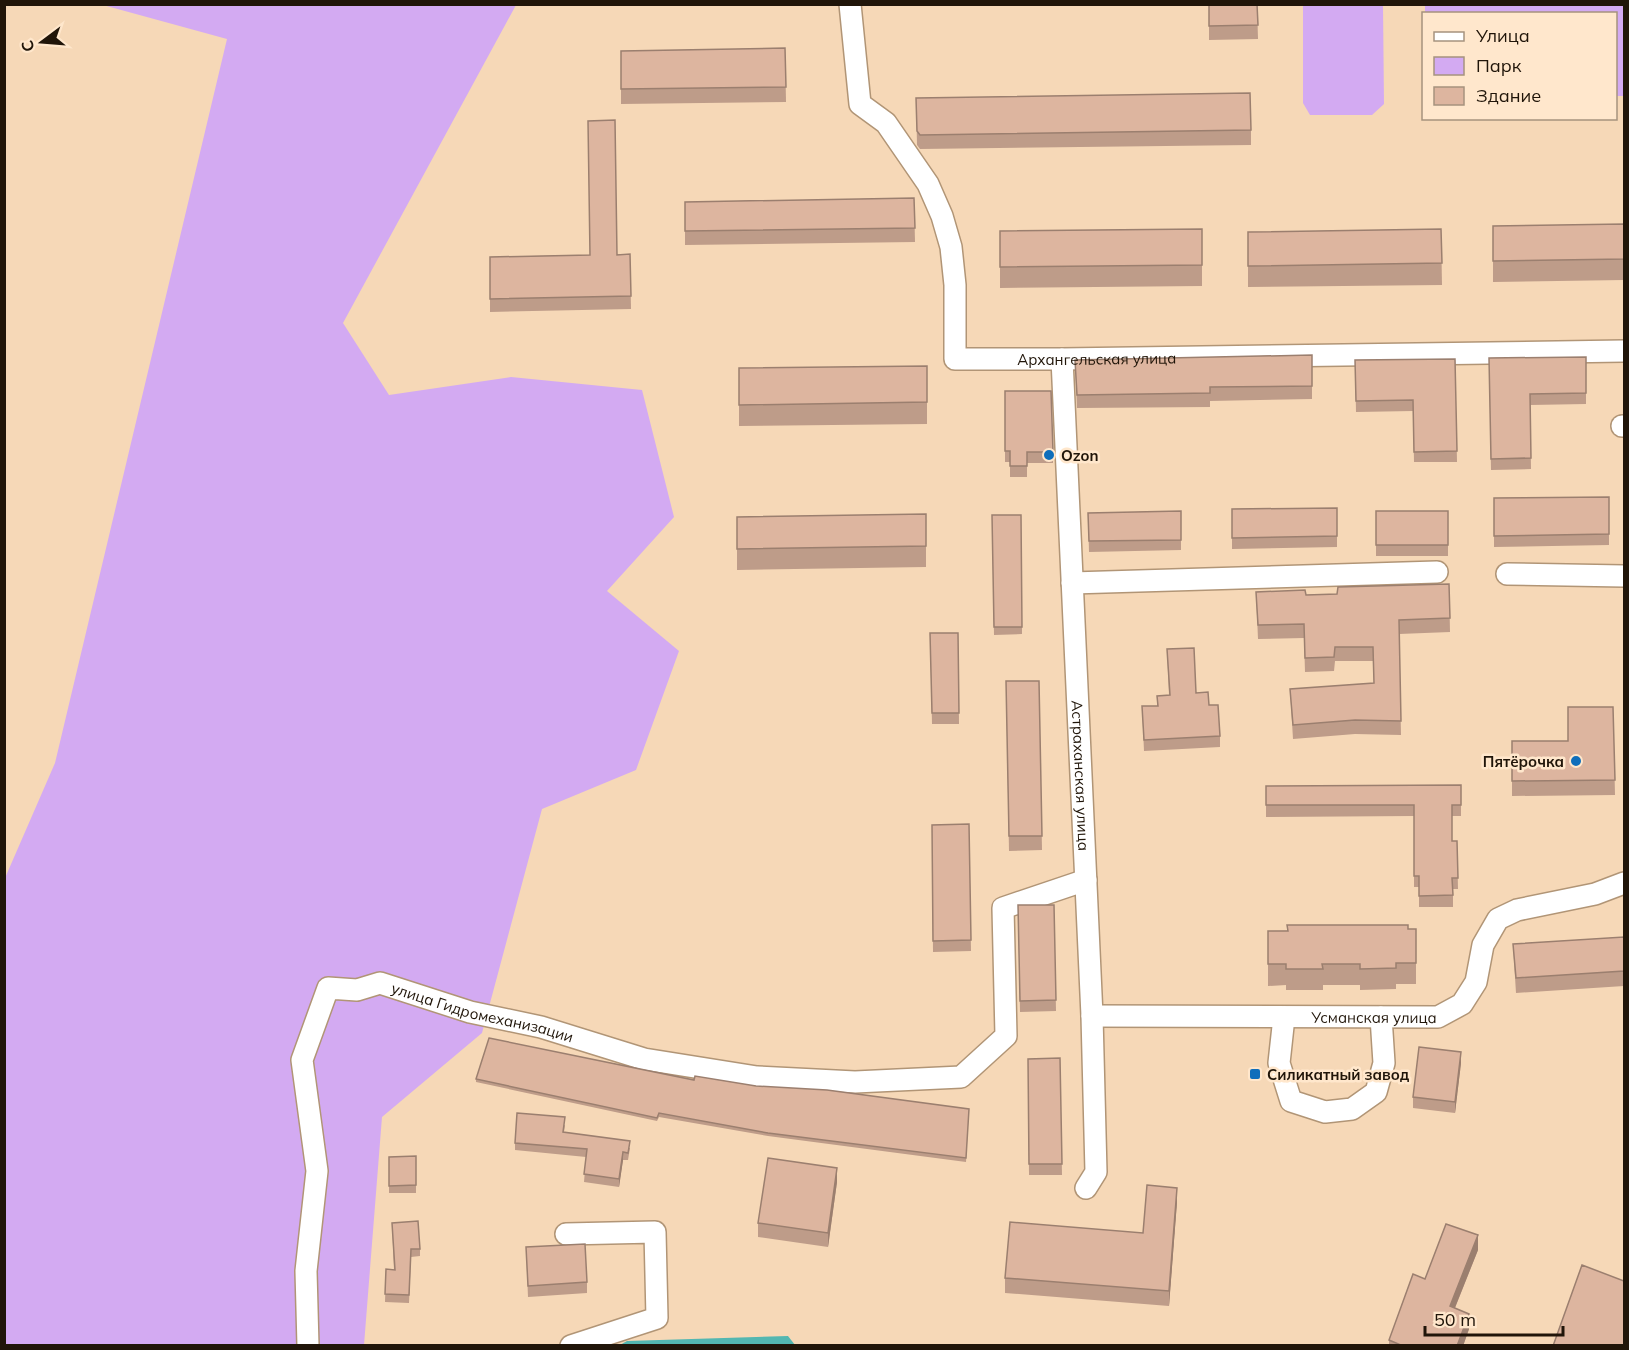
<svg xmlns="http://www.w3.org/2000/svg" width="1629" height="1350" font-family="Mulish,sans-serif">
  <style>
    .green { fill: #d3aaf2 }
    .water { fill: #53b7b1 }
    .lines { fill: none; stroke-linecap: round; stroke-linejoin: round }
    .street-casing { stroke: #b19576; stroke-width: 24 }
    .street { stroke: #fff; stroke-width: 21 }
    .wall { fill: #be9c89 }
    .shaded-wall { fill: #9b7f6f }
    .building { fill: #ddb59f; stroke: #9b7f6f; stroke-width: 1.5 }
    .poi-dot { fill: #0f6ebb; stroke: #ffe7cc; stroke-width: 2 }
    .labels { text-anchor: middle; dominant-baseline: central; stroke-width: 5; stroke-linejoin: round; paint-order: stroke }
    .street-label { font-size: 15px; fill: #201509; stroke: #ffe7cc }
    .poi-label { font-size: 15px; font-weight: bold; fill: #201509; stroke: #ffe7cc; text-anchor: start }
  </style>
  <rect width="100%" height="100%" fill="#f6d8b7"/>
  <g class="green">
    <polygon points="103,5 516,5 343,323 389,395 511,377 642,390 674,517 607,591 679,651 636,770 542,809 482,1033 382,1117 364,1345 5,1346 5,878 55,763 227,39"/>
    <polygon points="1303,5 1383,5 1384,104 1372,115 1310,115 1303,103"/>
    <polygon points="1425,5 1624,5 1624,96 1616,96 1616,14 1425,14"/>
  </g>
  <polygon class="water" points="788,1336 795,1345 620,1345 627,1341"/>
  <g class="lines">
    <g class="street-casing">
      <g id="street">
        <path id="s1" d="M850 4 860 104 886 123 928 184 942 216 951 247 955 285V359H1062L1624 351"/>
        <path id="s2" d="M1062 359 1092 1016 1096 1172 1086 1188"/>
        <polyline points="1622,426 1624,426"/>
        <polyline points="1507,574 1624,576"/>
        <polyline points="1072,583 1437,572"/>
        <path id="s3" d="M1092 1016 1438 1017 1462 1004 1476 982 1483 945 1498 919 1517 910 1595 894 1624 883"/>
        <polyline points="1284,1017 1279,1063 1291,1101 1325,1112 1352,1109 1376,1092 1384,1063 1381,1017"/>
        <polyline points="566,1234 655,1232 657,1318 571,1346"/>
        <path id="s4" d="M308 1346 306 1271 317 1171 302 1060 328 988 357 990 380 983 470 1012 541 1027 644 1059 757 1077 855 1082 961 1077 1006 1036 1003 908 1086 880"/>
      </g>
    </g>
    <use href="#street" class="street"/>
  </g>
  <g class="wall">
    <polygon points="1209,4 1257,4 1258,39 1209,40"/>
    <polygon points="785,48 786,102 621,104 621,51"/>
    <polygon points="916,98 1251,130 1251,145 920,149 917,145"/>
    <polygon points="914,198 915,242 685,245 685,202"/>
    <polygon points="1624,224 1624,280 1493,282 1493,226"/>
    <polygon points="1202,229 1202,286 1000,288 1000,231"/>
    <polygon points="1441,229 1442,285 1248,287 1248,232"/>
    <polygon points="630,254 631,309 490,312 490,257"/>
    <polygon points="1312,355 1312,399 1210,401 1210,407 1077,408 1075,360"/>
    <polygon points="1586,357 1586,404 1530,405 1531,469 1491,470 1489,358"/>
    <polygon points="1455,359 1457,462 1414,462 1413,411 1356,412 1355,360"/>
    <polygon points="927,366 927,424 739,426 739,368"/>
    <polygon points="1005,391 1053,452 1053,463 1027,463 1027,477 1010,477 1010,462 1005,462"/>
    <polygon points="1609,497 1609,545 1494,547 1494,498"/>
    <polygon points="1337,508 1337,547 1232,549 1232,509"/>
    <polygon points="1181,511 1181,550 1089,552 1088,513"/>
    <rect x="1376" y="511" width="72" height="45"/>
    <polygon points="926,514 926,567 737,570 737,517"/>
    <polygon points="992,515 1022,627 1022,634 994,635"/>
    <polygon points="1449,584 1450,632 1399,634 1401,735 1355,734 1293,739 1290,689 1374,683 1373,661 1335,661 1334,671 1305,672 1304,638 1258,639 1256,592 1306,595 1337,594"/>
    <polygon points="930,633 958,633 959,724 932,724"/>
    <polygon points="1167,649 1196,693 1209,705 1220,736 1220,747 1144,751 1142,706 1157,706 1157,696 1169,695"/>
    <polygon points="1006,681 1039,681 1042,850 1009,851"/>
    <polygon points="1613,707 1615,795 1512,796 1512,741 1568,741"/>
    <polygon points="1461,785 1461,816 1452,816 1452,841 1457,841 1458,889 1453,889 1453,907 1419,907 1419,887 1414,887 1414,816 1266,817 1266,786"/>
    <polygon points="969,824 971,951 933,952 932,825"/>
    <polygon points="1018,905 1054,905 1056,1011 1020,1012"/>
    <polygon points="1416,929 1416,984 1396,984 1396,989 1360,990 1360,985 1323,985 1323,990 1286,990 1286,985 1268,986 1268,931"/>
    <polygon points="1624,937 1624,986 1516,993 1513,944"/>
    <polygon points="1060,1058 1062,1175 1029,1175 1028,1059"/>
    <polygon points="1461,1063 1455,1113 1413,1108 1413,1097"/>
    <polygon points="476,1079 694,1080 969,1109 966,1162 768,1136 659,1117 657,1121 476,1082"/>
    <polygon points="565,1125 564,1132 630,1148 628,1160 623,1160 619,1187 584,1182 586,1157 515,1150 515,1143"/>
    <polygon points="416,1156 416,1193 389,1193 389,1157"/>
    <polygon points="837,1182 828,1247 758,1237 758,1223"/>
    <polygon points="1177,1202 1169,1306 1005,1293 1005,1278 1143,1233"/>
    <polygon points="392,1223 420,1249 420,1256 411,1257 409,1303 385,1302 386,1269 394,1270"/>
    <polygon points="526,1247 587,1282 587,1293 528,1297"/>
    <polygon points="1478,1250 1455,1308 1469,1329 1463,1346 1389,1346 1389,1340 1425,1279"/>
  </g>
  <g class="shaded-wall">
    <polygon points="1461,1052 1461,1063 1455,1113 1455,1102"/>
    <polygon points="623,1152 623,1160 619,1187 619,1179"/>
    <polygon points="837,1168 837,1182 828,1247 828,1233"/>
    <polygon points="1177,1188 1177,1202 1169,1306 1169,1291"/>
    <polygon points="1478,1235 1478,1250 1450,1320 1450,1306"/>
    <polygon points="1469,1314 1469,1329 1463,1346 1457,1346"/>
  </g>
  <g class="building">
    <polygon points="1209,4 1257,4 1258,25 1209,26"/>
    <polygon points="785,48 786,87 621,89 621,51"/>
    <polygon points="1250,93 1251,130 920,135 917,131 916,98"/>
    <polygon points="615,120 617,255 630,254 631,296 490,299 490,257 590,255 588,121"/>
    <polygon points="914,198 915,228 685,231 685,202"/>
    <polygon points="1624,224 1624,259 1493,261 1493,226"/>
    <polygon points="1202,229 1202,265 1000,267 1000,231"/>
    <polygon points="1441,229 1442,263 1248,266 1248,232"/>
    <polygon points="1312,355 1312,386 1210,387 1210,393 1077,395 1075,360"/>
    <polygon points="1586,357 1586,393 1530,394 1531,458 1491,459 1489,358"/>
    <polygon points="1455,359 1457,451 1414,452 1413,400 1356,401 1355,360"/>
    <polygon points="927,366 927,402 739,405 739,368"/>
    <polygon points="1005,391 1051,391 1053,452 1027,452 1027,466 1010,466 1010,451 1005,451"/>
    <polygon points="1609,497 1609,534 1494,536 1494,498"/>
    <polygon points="1337,508 1337,536 1232,538 1232,509"/>
    <polygon points="1181,511 1181,540 1089,541 1088,513"/>
    <rect x="1376" y="511" width="72" height="34"/>
    <polygon points="926,514 926,546 737,549 737,517"/>
    <polygon points="992,515 1021,515 1022,627 994,627"/>
    <polygon points="1449,584 1450,618 1399,620 1401,721 1355,720 1293,725 1290,689 1374,683 1373,647 1335,647 1334,657 1305,658 1304,624 1258,625 1256,592 1305,590 1306,595 1337,594 1338,587"/>
    <polygon points="930,633 958,633 959,713 932,713"/>
    <polygon points="1194,648 1196,693 1208,692 1209,705 1218,705 1220,736 1144,740 1142,706 1158,706 1157,696 1170,695 1167,649"/>
    <polygon points="1006,681 1039,681 1042,836 1009,836"/>
    <polygon points="1568,707 1613,707 1615,780 1512,781 1512,741 1568,741"/>
    <polygon points="1461,785 1461,805 1452,805 1452,841 1457,841 1458,878 1452,878 1453,895 1419,896 1419,876 1414,876 1414,805 1266,805 1266,786"/>
    <polygon points="969,824 971,940 933,941 932,825"/>
    <polygon points="1018,905 1054,905 1056,1000 1020,1001"/>
    <polygon points="1287,925 1408,925 1408,929 1416,929 1416,963 1396,963 1396,968 1360,969 1360,964 1322,964 1323,969 1286,969 1286,964 1268,964 1268,931 1288,931"/>
    <polygon points="1624,937 1624,971 1516,978 1513,944"/>
    <polygon points="489,1038 694,1080 695,1076 756,1086 827,1090 969,1109 966,1158 768,1133 659,1113 657,1118 476,1079"/>
    <polygon points="1419,1047 1461,1052 1455,1102 1413,1097"/>
    <polygon points="1060,1058 1062,1164 1029,1164 1028,1059"/>
    <polygon points="517,1113 565,1117 563,1132 630,1141 628,1153 623,1152 619,1179 584,1174 587,1149 515,1143"/>
    <polygon points="416,1156 416,1185 389,1186 389,1157"/>
    <polygon points="768,1158 837,1168 828,1233 758,1223"/>
    <polygon points="1147,1185 1177,1188 1169,1291 1005,1278 1010,1222 1143,1233"/>
    <polygon points="418,1221 420,1249 411,1249 409,1295 385,1294 386,1269 395,1270 392,1223"/>
    <polygon points="1446,1224 1478,1235 1450,1306 1469,1314 1457,1346 1403,1346 1389,1340 1413,1274 1425,1279"/>
    <polygon points="585,1244 587,1282 528,1286 526,1247"/>
    <polygon points="1582,1265 1624,1281 1624,1346 1553,1346"/>
  </g>
  <g class="poi-dot">
    <circle cx="1049" cy="455" r="6"/>
    <circle cx="1576" cy="761" r="6"/>
    <rect x="1249" y="1068" width="12" height="12" rx="3"/>
  </g>
  <g class="labels">
    <g class="street-label">
      <text stroke="none"><textPath href="#s1" startOffset="528">Архангельская улица</textPath></text>
      <text stroke="none"><textPath href="#s2" startOffset="417">Астраханская улица</textPath></text>
      <text stroke="none"><textPath href="#s4" startOffset="524">улица Гидромеханизации</textPath></text>
      <text stroke="none"><textPath href="#s3" startOffset="282">Усманская улица</textPath></text>
    </g>
    <g class="poi-label">
      <text x="1061" y="455">Ozon</text>
      <text x="1564" y="761" text-anchor="end">Пятёрочка</text>
      <text x="1267" y="1074">Силикатный завод</text>
    </g>
  </g>
  <rect width="1629" height="1350" fill="none" stroke="#201509" stroke-width="12"/>
  <rect x="1422" y="12" width="195" height="108" fill="#ffe7cc" stroke="#a6937e" stroke-width="1.5"/>
  <rect x="1434" y="32" width="30" height="9" fill="#ffffff" stroke="#a6937e" stroke-width="1.5"/>
  <text x="1476" y="42" font-size="18" fill="#201509">Улица</text>
  <rect x="1434" y="57" width="30" height="18" fill="#d3aaf2" stroke="#a6937e" stroke-width="1.5"/>
  <text x="1476" y="72" font-size="18" fill="#201509">Парк</text>
  <rect x="1434" y="87" width="30" height="18" fill="#ddb59f" stroke="#a6937e" stroke-width="1.5"/>
  <text x="1476" y="102" font-size="18" fill="#201509">Здание</text>
  <g transform="translate(42 42) rotate(254)" stroke="#ffe7cc" stroke-width="4.5" paint-order="stroke">
  <path d="M0-4.5L10 22L0 15L-10 22Z" fill="#201509"/>
  <text y="-9" font-size="16" font-weight="bold" text-anchor="middle" fill="#201509">С</text>
  </g>
  <path d="M1425 1326v9h138v-9" fill="none" stroke="#201509" stroke-width="3"/>
  <text x="1434" y="1326" font-size="18" fill="#201509" stroke="#ffe7cc" stroke-width="4.5" paint-order="stroke">50 m</text>
</svg>
